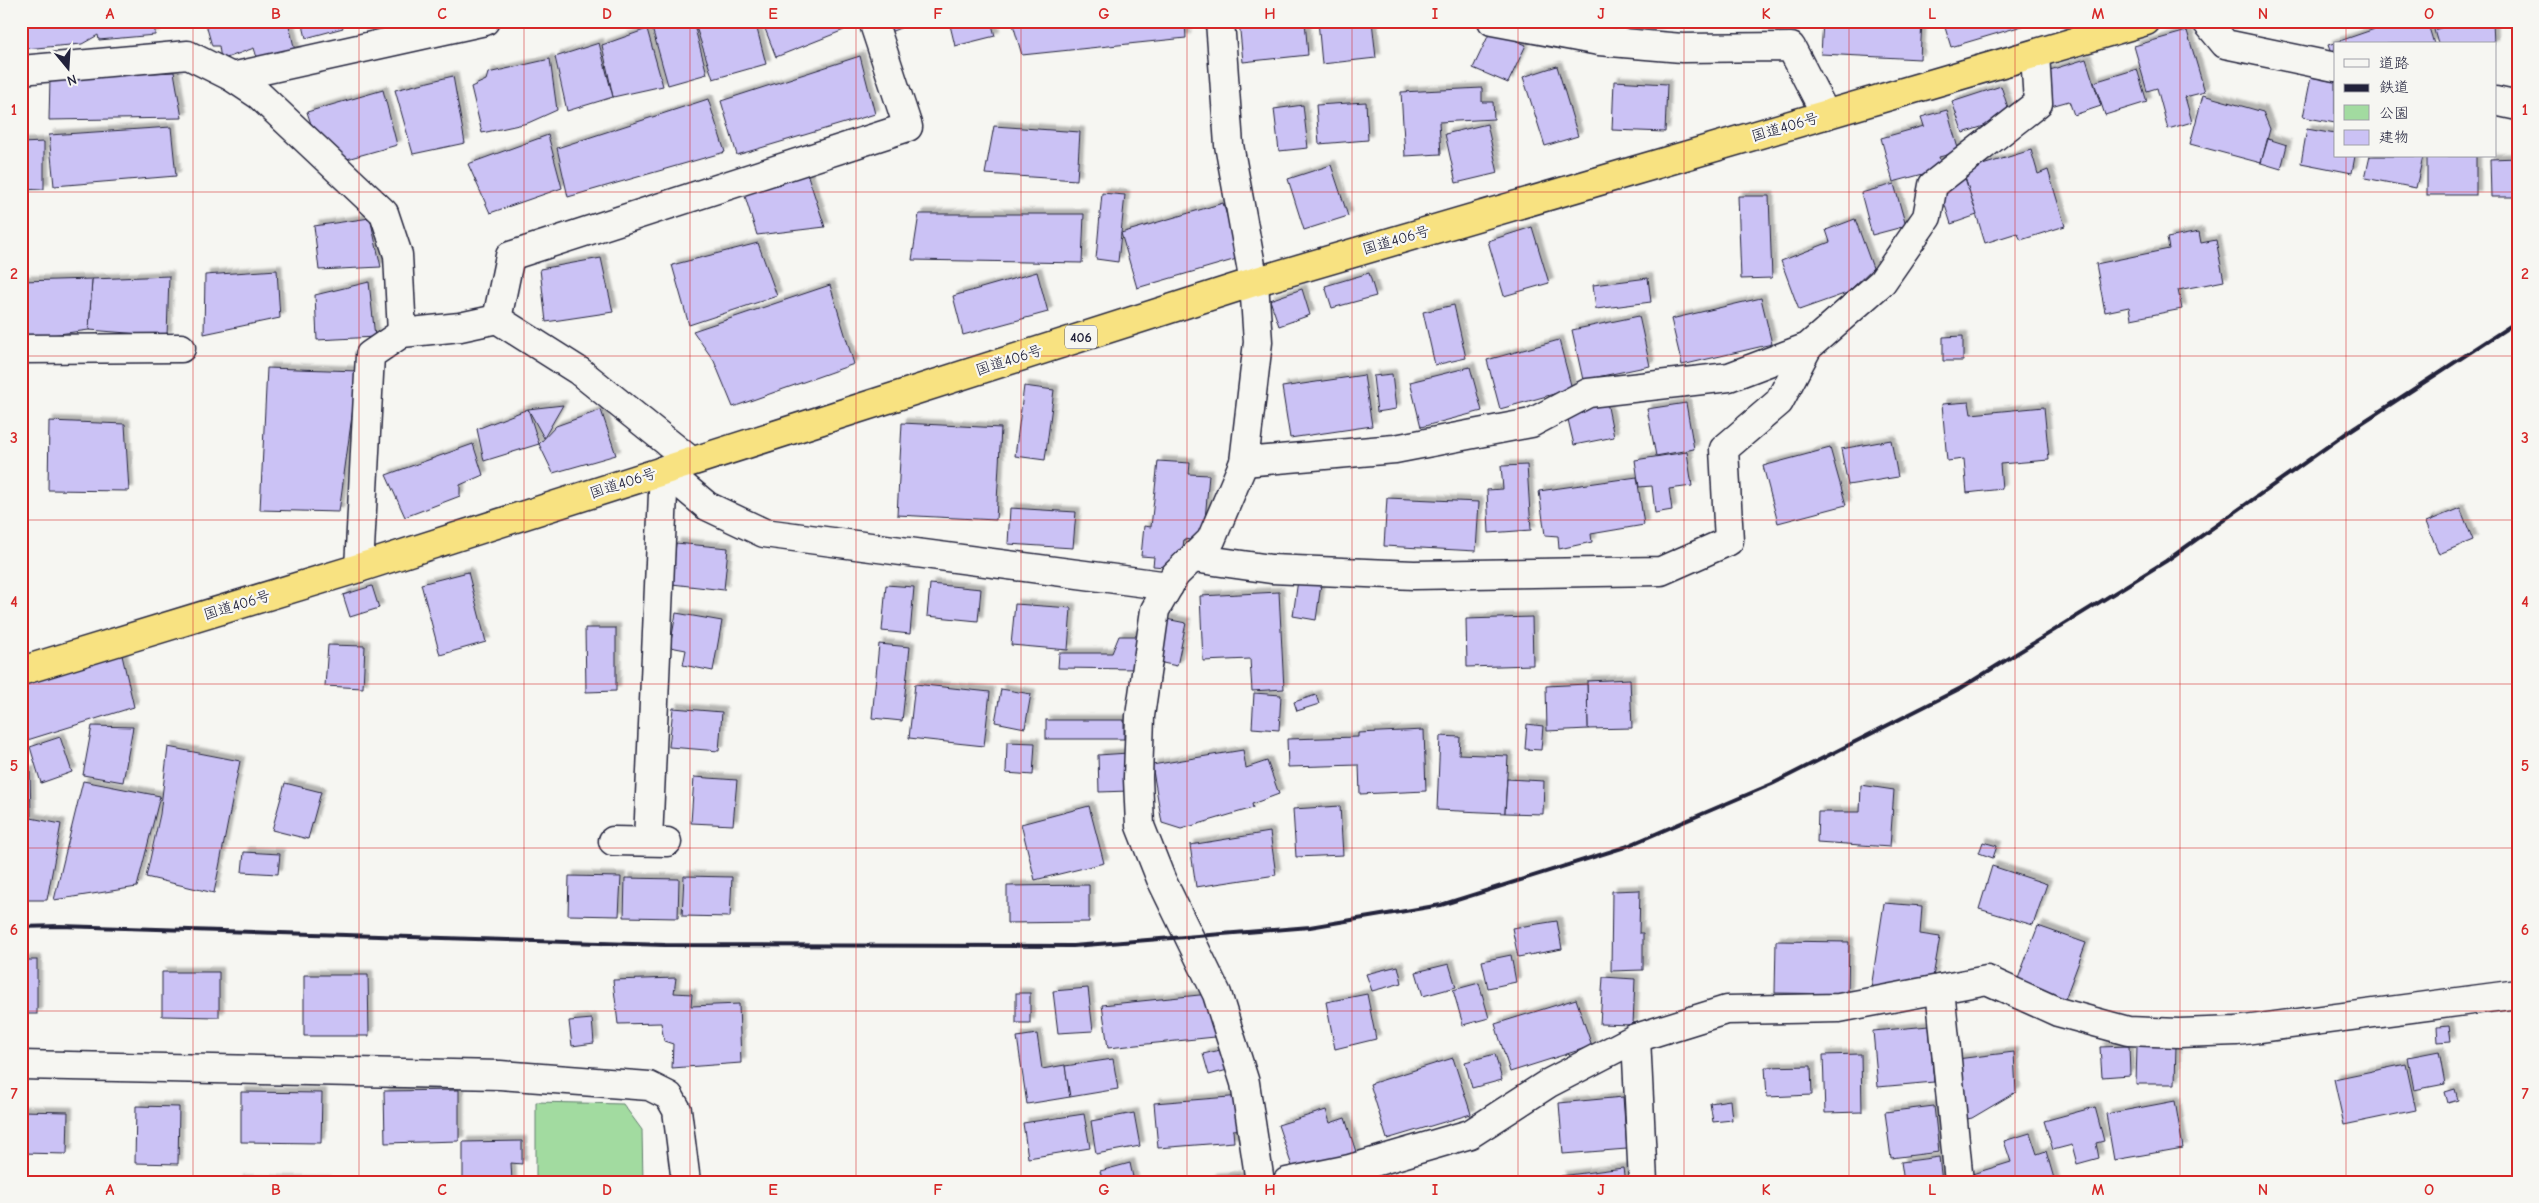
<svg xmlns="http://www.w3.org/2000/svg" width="2539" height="1203" font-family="'Comic Neue','Klee One',sans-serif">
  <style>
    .green { fill: #a2dba0; stroke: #627e6e }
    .building { fill: #cbc2f5; stroke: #22223b; filter: url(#shadow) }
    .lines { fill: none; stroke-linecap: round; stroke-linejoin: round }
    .minor-casing { stroke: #22223b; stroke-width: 31 }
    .highway-casing { stroke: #22223b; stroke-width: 31 }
    .minor { stroke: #f6f6f2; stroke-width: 28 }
    .highway { stroke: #f8e281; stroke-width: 28 }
    .rail { stroke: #22223b; stroke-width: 4 }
    .grid { fill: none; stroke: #d62828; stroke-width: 1; stroke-opacity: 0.55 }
    .labels { text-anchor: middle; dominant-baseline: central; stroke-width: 4.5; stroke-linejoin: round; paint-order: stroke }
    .shield { fill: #f6f6f2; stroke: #626272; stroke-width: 1 }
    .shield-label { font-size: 14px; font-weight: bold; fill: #22223b }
    .street-label { font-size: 15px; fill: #22223b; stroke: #f6f6f2 }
    .neatline { fill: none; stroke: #d62828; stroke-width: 2 }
    .grid-label { font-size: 16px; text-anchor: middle; font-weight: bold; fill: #d62828 }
  </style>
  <defs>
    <filter id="shadow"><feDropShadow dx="4.5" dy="-4.5" stdDeviation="1" flood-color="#0004"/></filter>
  </defs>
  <rect width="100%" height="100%" fill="#f6f6f2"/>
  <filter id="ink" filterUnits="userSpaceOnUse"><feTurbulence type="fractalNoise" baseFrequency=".02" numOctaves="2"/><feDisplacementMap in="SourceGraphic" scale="10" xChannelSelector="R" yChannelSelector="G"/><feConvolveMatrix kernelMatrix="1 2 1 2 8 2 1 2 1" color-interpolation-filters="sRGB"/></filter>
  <g filter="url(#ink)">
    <polygon class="green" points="536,1102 623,1104 642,1130 643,1182 536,1182"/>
    <g class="building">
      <polygon points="24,21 165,21 166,27 155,28 155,35 99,40 98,35 82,44 24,49"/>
      <polygon points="205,21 288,21 295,51 258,61 254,48 221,60 219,46 212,46"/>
      <polygon points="302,21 346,21 341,23 343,28 306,38"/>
      <polygon points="373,21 413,21 375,32"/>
      <polygon points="672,21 693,21 707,74 668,85 652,28"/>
      <polygon points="712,21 755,21 766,64 713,79 696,27"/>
      <polygon points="762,21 841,21 844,30 776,57"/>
      <polygon points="886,21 918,21 890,32"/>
      <polygon points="949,21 991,21 995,36 955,46"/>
      <polygon points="1012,21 1185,21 1186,38 1022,55"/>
      <polygon points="1239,21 1305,21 1308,55 1243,62"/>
      <polygon points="1318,21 1372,21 1376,58 1322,64"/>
      <polygon points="1823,21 1922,21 1920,59 1821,54"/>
      <polygon points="1943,21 2039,21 1951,47"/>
      <polygon points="2398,21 2427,21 2434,44 2335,44 2334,62 2328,45"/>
      <polygon points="2462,21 2493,21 2494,44 2438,44 2434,30"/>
      <polygon points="647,29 663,86 613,97 602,45"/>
      <polygon points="1491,30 1526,45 1508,83 1473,68"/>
      <polygon points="2187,31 2205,92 2185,97 2192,122 2168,129 2157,88 2147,91 2134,46"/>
      <polygon points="599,43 613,97 567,111 555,57"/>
      <polygon points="860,56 875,114 737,155 721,101"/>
      <polygon points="550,59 557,110 528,123 482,133 471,87 486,80 488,73"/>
      <polygon points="2086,59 2101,106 2074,115 2069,101 2051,106 2040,73"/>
      <polygon points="1557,66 1578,136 1545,146 1523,77"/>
      <polygon points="2137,69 2147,102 2105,115 2094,82"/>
      <polygon points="174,72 182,118 49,120 50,78"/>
      <polygon points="453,76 465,143 413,154 395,90"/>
      <polygon points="2311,77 2335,82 2335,123 2303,117"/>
      <polygon points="1614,81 1667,84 1665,132 1612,130"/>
      <polygon points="2001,86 2011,117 1963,133 1952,102"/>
      <polygon points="1482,88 1482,102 1493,102 1494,119 1439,122 1441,154 1405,156 1401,92"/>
      <polygon points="383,90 397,145 340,161 313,130 307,112"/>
      <polygon points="2203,95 2263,112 2270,129 2261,163 2190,144"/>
      <polygon points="708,99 725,152 568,197 557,148"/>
      <polygon points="1366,102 1368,140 1319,144 1316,105"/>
      <polygon points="1303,105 1308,148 1279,151 1274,109"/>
      <polygon points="1947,110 1959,152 1939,157 1942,169 1893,182 1881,138 1924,126 1921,117"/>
      <polygon points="1487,124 1498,173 1456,183 1445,134"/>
      <polygon points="994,126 1080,132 1077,180 985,174"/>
      <polygon points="171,127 176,176 54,186 49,135"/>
      <polygon points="2307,129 2335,134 2335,156 2355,156 2352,173 2301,163"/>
      <polygon points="548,135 562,188 490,213 468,164"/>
      <polygon points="2268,139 2287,145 2281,169 2261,163"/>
      <polygon points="44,142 44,189 21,190 21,143"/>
      <polygon points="2031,150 2038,174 2048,170 2065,226 2021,240 2017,233 1985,243 1963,171"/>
      <polygon points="2370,156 2423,156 2416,188 2365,178"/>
      <rect x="2427" y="156" width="49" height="39"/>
      <polygon points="2518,158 2518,197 2491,197 2490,159"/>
      <polygon points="803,161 825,227 757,235 744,193"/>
      <polygon points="1331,165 1348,216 1304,230 1288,179"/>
      <polygon points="1964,175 1977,215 1951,224 1942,196 1946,181"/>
      <polygon points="1894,184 1906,226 1872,235 1861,193"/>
      <polygon points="1102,193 1125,195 1118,262 1096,259"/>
      <polygon points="1738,196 1769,196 1772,278 1741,279"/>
      <polygon points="1223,203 1240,258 1137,288 1121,233"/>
      <polygon points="919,214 1084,214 1082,263 912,260"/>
      <polygon points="370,218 381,267 319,270 314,226"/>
      <polygon points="1855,219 1873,268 1847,293 1799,310 1781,261 1830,242 1826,230"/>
      <polygon points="1532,227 1549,283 1504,296 1488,241"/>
      <polygon points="2199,232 2201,243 2216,240 2224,281 2178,290 2182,309 2131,319 2129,307 2105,312 2096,264 2169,249 2167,238"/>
      <polygon points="758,243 777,296 689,325 672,265"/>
      <polygon points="601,258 613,312 546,322 540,269"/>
      <polygon points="277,270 280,318 204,334 205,275"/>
      <polygon points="1037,272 1048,312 963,335 953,296"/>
      <polygon points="1369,273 1376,296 1332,308 1325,286"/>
      <polygon points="169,276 167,336 89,330 92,279"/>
      <polygon points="1648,278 1651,302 1596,309 1593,285"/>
      <polygon points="92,279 89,330 21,339 21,281"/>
      <polygon points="369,282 375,337 317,340 315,295"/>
      <polygon points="830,285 854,364 733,407 714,361 693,331"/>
      <polygon points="1302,289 1310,315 1279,326 1270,300"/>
      <polygon points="1761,298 1772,344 1682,365 1671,319"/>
      <polygon points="1454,305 1466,358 1435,365 1423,312"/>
      <polygon points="1639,316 1650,366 1583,380 1572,330"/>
      <polygon points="1963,336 1963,361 1943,361 1943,337"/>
      <polygon points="1559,340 1572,389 1500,409 1487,360"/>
      <polygon points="1470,367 1482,411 1421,427 1410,382"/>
      <polygon points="267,368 358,371 339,512 260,510"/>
      <polygon points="1392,374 1396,409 1377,412 1373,376"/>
      <polygon points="1364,375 1372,426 1290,438 1282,387"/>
      <polygon points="1024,386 1054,390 1045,460 1015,456"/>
      <polygon points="1607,402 1614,437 1574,445 1566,411"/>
      <polygon points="1969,402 1971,414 2044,407 2049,460 2000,464 2002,489 1967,493 1964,459 1947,461 1942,404"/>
      <polygon points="1686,403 1694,449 1656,456 1647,409"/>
      <polygon points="563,405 544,438 528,409"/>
      <polygon points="528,409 539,444 484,461 477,429"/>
      <polygon points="601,410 616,455 553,473 539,444 556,426"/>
      <polygon points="49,421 125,424 129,491 48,490"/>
      <polygon points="902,423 1001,428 996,520 897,515"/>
      <polygon points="1891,440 1898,477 1848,485 1841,449"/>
      <polygon points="473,444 483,475 460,485 460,496 405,517 386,475"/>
      <polygon points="1830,448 1846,505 1778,523 1763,466"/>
      <polygon points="1687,452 1692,486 1669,489 1672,510 1655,513 1652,486 1639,487 1635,460"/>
      <polygon points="1158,461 1190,463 1189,474 1209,475 1203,542 1184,539 1182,555 1177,568 1153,566 1154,557 1141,556 1144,526 1151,527"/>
      <polygon points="1527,465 1531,530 1489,533 1487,490 1503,489 1501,466"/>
      <polygon points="1637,477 1644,525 1591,534 1592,542 1559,549 1558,536 1545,535 1539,491"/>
      <polygon points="1387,498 1479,502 1476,551 1384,546"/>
      <polygon points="1010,508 1076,512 1073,548 1008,544"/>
      <polygon points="2460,508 2473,540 2439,554 2426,522"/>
      <polygon points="676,543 728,548 724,590 672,584"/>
      <polygon points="468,572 486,642 440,655 421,584"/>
      <polygon points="1298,580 1321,584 1316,620 1293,616"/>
      <polygon points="930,584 981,589 978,621 927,616"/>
      <polygon points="886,585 914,587 910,634 882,631"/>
      <polygon points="372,586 379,608 350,617 343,595"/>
      <polygon points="1279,592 1284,689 1252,691 1250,659 1203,661 1200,596"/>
      <polygon points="1015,604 1071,608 1068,650 1011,645"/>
      <polygon points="676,613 722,621 713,671 683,665 686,650 670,647"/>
      <polygon points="1532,617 1533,665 1467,667 1466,619"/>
      <polygon points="1166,619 1186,623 1177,666 1158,662"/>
      <polygon points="585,628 616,628 616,691 586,692"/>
      <polygon points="1119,636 1138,636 1138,669 1058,668 1059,653 1112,653"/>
      <polygon points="879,644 910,647 902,721 872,718"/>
      <polygon points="328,645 365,646 363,688 325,686"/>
      <polygon points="121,651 134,707 21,742 21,684"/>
      <polygon points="1630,679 1632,728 1588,729 1587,681"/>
      <polygon points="915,684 990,692 984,746 909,738"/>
      <polygon points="1587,684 1588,729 1547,731 1546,686"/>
      <polygon points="1001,689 1031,694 1025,728 995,722"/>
      <polygon points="1254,693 1281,695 1279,730 1252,728"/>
      <polygon points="1316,695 1319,704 1297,711 1294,702"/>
      <polygon points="673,708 722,712 719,751 669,747"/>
      <rect x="1046" y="720" width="78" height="19"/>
      <polygon points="1527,724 1543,726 1541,750 1525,749"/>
      <polygon points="92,726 133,727 123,782 83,775"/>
      <polygon points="1424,730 1426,791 1360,794 1359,765 1288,767 1287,739 1358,737 1358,733"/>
      <polygon points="1440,736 1460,737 1459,754 1508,756 1505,813 1437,810"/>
      <polygon points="60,737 72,772 41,783 30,747"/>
      <polygon points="1007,742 1035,743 1033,775 1006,773"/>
      <polygon points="168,747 240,761 214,893 146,877 160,814"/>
      <polygon points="1243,750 1246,768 1267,761 1279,794 1252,804 1253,808 1181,829 1162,823 1152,765"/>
      <polygon points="1128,753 1129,791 1099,792 1098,755"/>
      <polygon points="21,770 30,771 31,818 61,824 47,900 21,900"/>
      <polygon points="694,777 737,780 733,825 691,823"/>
      <polygon points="1507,779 1544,781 1543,814 1505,813"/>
      <polygon points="83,781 160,796 137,887 54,900"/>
      <polygon points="285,783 321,792 308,839 272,830"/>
      <polygon points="1861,785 1894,790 1890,847 1817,842 1818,812 1860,812"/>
      <polygon points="1089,806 1104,863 1035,880 1021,824"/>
      <polygon points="1340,806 1343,855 1296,857 1293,809"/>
      <polygon points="1270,832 1276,875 1196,887 1190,845"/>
      <polygon points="1983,842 1997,846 1993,858 1979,853"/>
      <polygon points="244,852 280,854 278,874 242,872"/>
      <polygon points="1992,866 2047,884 2033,925 1979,909"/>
      <polygon points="569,876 621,877 619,916 568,915"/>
      <polygon points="684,876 732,877 730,917 682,916"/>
      <polygon points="625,878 679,879 678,918 624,917"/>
      <polygon points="1089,885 1089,922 1007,923 1007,886"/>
      <polygon points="1640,890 1639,933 1643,933 1643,970 1611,971 1612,891"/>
      <polygon points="1884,903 1922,906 1920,934 1940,937 1933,977 1870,995"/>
      <polygon points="1557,921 1562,949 1518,957 1512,928"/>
      <polygon points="2038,926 2086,943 2064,1002 2016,984"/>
      <polygon points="1776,941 1849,942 1848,994 1775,993"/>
      <polygon points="1511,955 1516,982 1488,988 1482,961"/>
      <rect x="21" y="960" width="16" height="54"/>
      <polygon points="1449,964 1456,987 1423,996 1416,972"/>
      <polygon points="1398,966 1402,983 1372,991 1366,974"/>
      <polygon points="162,972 219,972 219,1017 162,1016"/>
      <polygon points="304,975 368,975 369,1036 304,1036"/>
      <polygon points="1603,977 1635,979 1633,1025 1600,1024"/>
      <polygon points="676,978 674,993 692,994 691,1006 739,1004 741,1063 672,1068 673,1044 664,1041 661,1023 618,1024 613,980"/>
      <polygon points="1479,983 1489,1018 1463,1025 1453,990"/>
      <polygon points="1088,988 1093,1031 1058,1033 1053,991"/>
      <rect x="1016" y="993" width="14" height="30"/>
      <polygon points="1209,994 1215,1037 1108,1048 1102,1005"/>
      <polygon points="1367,994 1376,1039 1335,1049 1326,1002"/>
      <polygon points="1576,999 1592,1046 1510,1072 1495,1024"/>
      <polygon points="592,1019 594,1043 572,1046 569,1021"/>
      <polygon points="1929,1026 1934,1082 1878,1087 1873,1031"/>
      <polygon points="2449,1026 2451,1041 2438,1042 2437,1027"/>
      <polygon points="1037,1034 1042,1069 1065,1065 1070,1097 1027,1104 1017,1037"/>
      <polygon points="2137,1045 2176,1045 2175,1084 2136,1084"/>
      <polygon points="2129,1046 2130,1075 2102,1077 2100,1047"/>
      <polygon points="1229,1048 1235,1068 1209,1075 1203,1054"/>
      <polygon points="2439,1051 2445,1084 2414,1090 2408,1057"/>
      <polygon points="2014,1052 2016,1092 1972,1118 1963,1120 1957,1059"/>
      <polygon points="1495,1054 1502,1080 1472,1088 1465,1062"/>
      <polygon points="1861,1054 1862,1112 1825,1113 1823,1055"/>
      <polygon points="1453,1058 1471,1114 1387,1139 1370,1084"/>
      <polygon points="1113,1059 1118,1089 1070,1097 1065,1066"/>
      <polygon points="2406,1064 2416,1110 2344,1125 2334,1079"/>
      <polygon points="1811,1066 1812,1095 1767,1097 1765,1067"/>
      <polygon points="2455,1089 2458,1100 2448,1103 2445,1092"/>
      <polygon points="459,1090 459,1141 385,1143 384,1091"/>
      <polygon points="241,1092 322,1093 321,1143 241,1142"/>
      <polygon points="1242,1096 1245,1129 1233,1130 1234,1142 1158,1148 1154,1103"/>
      <polygon points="1623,1097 1627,1149 1563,1154 1559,1103"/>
      <polygon points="1730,1100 1732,1120 1713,1122 1710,1103"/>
      <polygon points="2175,1101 2183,1148 2114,1160 2106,1114"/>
      <polygon points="136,1106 179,1107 178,1164 135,1163"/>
      <polygon points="1934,1106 1939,1152 1891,1158 1885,1112"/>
      <polygon points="2095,1107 2104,1141 2096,1143 2099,1158 2077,1164 2072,1145 2053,1150 2044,1121"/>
      <polygon points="1326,1110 1330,1123 1345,1118 1357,1155 1295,1175 1278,1125"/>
      <polygon points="21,1111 68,1112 67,1154 21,1153"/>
      <polygon points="1134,1113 1140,1146 1096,1154 1091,1121"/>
      <polygon points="1084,1114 1090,1148 1028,1158 1023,1123"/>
      <polygon points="2030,1133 2037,1154 2046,1151 2055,1182 1971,1182 1969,1175 2011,1162 2004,1141"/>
      <polygon points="522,1141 522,1164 511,1163 512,1182 463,1182 463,1142"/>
      <polygon points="1939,1157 1942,1182 1904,1182 1901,1162"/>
      <polygon points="1130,1163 1134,1182 1103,1182 1100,1171"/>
      <polygon points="1623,1168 1625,1182 1562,1182 1561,1176"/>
      <polygon points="1249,1175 1250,1182 1211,1182 1211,1178"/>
      <polygon points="239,1180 327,1181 239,1182"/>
    </g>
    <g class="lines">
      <g class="minor-casing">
        <g id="minor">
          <polyline points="1220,21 1229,145 1254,282 1258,342 1244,462 1211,540 1175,575 1155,610 1140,716 1138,778 1140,826 1161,879 1217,994 1245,1083 1260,1182"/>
          <polyline points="1492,21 1599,41 1682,48 1791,47 1826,115"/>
          <polyline points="2206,21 2225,44 2335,67"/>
          <polyline points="21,70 188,55 232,77 259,95 384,213 398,255 402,333"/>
          <polyline points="232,77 485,21"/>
          <polyline points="2495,101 2518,106"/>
          <polyline points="497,319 510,256 908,127 873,21"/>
          <polyline points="21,349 181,348"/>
          <polyline points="1244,462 1395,449 1531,423 1588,393 1729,377 1808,347 1882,282 1927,217 1933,185 2038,103 2035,54"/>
          <polyline points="664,470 707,506 764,533 1169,586"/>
          <polyline points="1193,558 1271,569 1414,575 1661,571 1729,541 1724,449 1779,402 1808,347"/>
          <polyline points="359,568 370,355 402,333 460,327 497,319 579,371 691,461"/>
          <polyline points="613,841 667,842"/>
          <polyline points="648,841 664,470"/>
          <polyline points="1940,989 1959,1182"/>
          <polyline points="1636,1038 1643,1182"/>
          <polyline points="21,1065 500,1075 649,1086 669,1096 677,1110 686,1182"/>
          <polyline points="1287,1182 1350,1169 1470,1134 1549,1083 1636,1038 1726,1010 1839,1008 1987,980 2058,1012 2128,1031 2179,1033 2237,1031 2518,994"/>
        </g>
      </g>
      <g class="highway-casing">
        <polyline id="highway" points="21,671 359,568 1254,282 2146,21"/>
      </g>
      <use href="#minor" class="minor"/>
      <use href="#highway" class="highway"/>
      <polyline class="rail" points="21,927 60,926 665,945 1073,946 1310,927 1441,905 1625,847 1772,784 1961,688 2166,561 2348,432 2518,321"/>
    </g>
  </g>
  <path class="grid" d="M193 21V1182M359 21V1182M524 21V1182M690 21V1182M856 21V1182M1021 21V1182M1187 21V1182M1352 21V1182M1518 21V1182M1684 21V1182M1849 21V1182M2015 21V1182M2180 21V1182M2346 21V44M2346 156V1182M21 192H2518M21 356H2518M21 520H2518M21 684H2518M21 848H2518M21 1011H2518"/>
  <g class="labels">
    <rect class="shield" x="1065" y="325.5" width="32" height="23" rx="4"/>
    <g class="shield-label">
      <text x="1081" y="337">406</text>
    </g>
    <g class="street-label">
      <text transform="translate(1785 127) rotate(-16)">国道406号</text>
      <text transform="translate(1396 240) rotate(-16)">国道406号</text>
      <text transform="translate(1009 360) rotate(-18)">国道406号</text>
      <text transform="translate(623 483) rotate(-18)">国道406号</text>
      <text transform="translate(237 605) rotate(-17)">国道406号</text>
    </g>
  </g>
  <rect width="2539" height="1203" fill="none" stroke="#f6f6f2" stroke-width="55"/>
  <rect x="2334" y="42" width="162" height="115" fill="#f6f6f2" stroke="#a1a1a9"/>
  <rect x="2344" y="59" width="25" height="8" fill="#f6f6f2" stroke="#a1a1a9"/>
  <text x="2379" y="68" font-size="15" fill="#22223b">道路</text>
  <rect x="2344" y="84" width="25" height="8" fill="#22223b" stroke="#a1a1a9"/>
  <text x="2379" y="92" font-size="15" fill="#22223b">鉄道</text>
  <rect x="2344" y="105" width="25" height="15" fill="#a2dba0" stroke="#a1a1a9"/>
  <text x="2379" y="118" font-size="15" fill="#22223b">公園</text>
  <rect x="2344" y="130" width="25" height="15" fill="#cbc2f5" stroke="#a1a1a9"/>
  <text x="2379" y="142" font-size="15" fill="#22223b">建物</text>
  <g transform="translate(68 68) rotate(162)" stroke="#f6f6f2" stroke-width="4" paint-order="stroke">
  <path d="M0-4L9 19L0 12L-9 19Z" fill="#22223b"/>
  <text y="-8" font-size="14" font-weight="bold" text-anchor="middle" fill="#22223b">N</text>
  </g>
  <rect x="28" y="28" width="2484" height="1148" class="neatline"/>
  <g class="grid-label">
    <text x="110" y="19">A</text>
    <text x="276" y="19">B</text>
    <text x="442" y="19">C</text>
    <text x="607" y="19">D</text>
    <text x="773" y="19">E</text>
    <text x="938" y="19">F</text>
    <text x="1104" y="19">G</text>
    <text x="1270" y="19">H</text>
    <text x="1435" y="19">I</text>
    <text x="1601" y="19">J</text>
    <text x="1766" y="19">K</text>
    <text x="1932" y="19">L</text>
    <text x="2098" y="19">M</text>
    <text x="2263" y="19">N</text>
    <text x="2429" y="19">O</text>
    <text x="14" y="115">1</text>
    <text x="2525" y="115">1</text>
    <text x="14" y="279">2</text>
    <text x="2525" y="279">2</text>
    <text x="14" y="443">3</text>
    <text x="2525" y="443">3</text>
    <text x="14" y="607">4</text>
    <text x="2525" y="607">4</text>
    <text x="14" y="771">5</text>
    <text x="2525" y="771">5</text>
    <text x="14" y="935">6</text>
    <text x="2525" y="935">6</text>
    <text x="14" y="1099">7</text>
    <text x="2525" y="1099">7</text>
    <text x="110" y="1195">A</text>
    <text x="276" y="1195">B</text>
    <text x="442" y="1195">C</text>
    <text x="607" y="1195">D</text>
    <text x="773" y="1195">E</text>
    <text x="938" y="1195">F</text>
    <text x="1104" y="1195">G</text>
    <text x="1270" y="1195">H</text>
    <text x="1435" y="1195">I</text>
    <text x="1601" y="1195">J</text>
    <text x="1766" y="1195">K</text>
    <text x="1932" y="1195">L</text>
    <text x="2098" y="1195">M</text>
    <text x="2263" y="1195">N</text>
    <text x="2429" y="1195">O</text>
  </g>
</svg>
